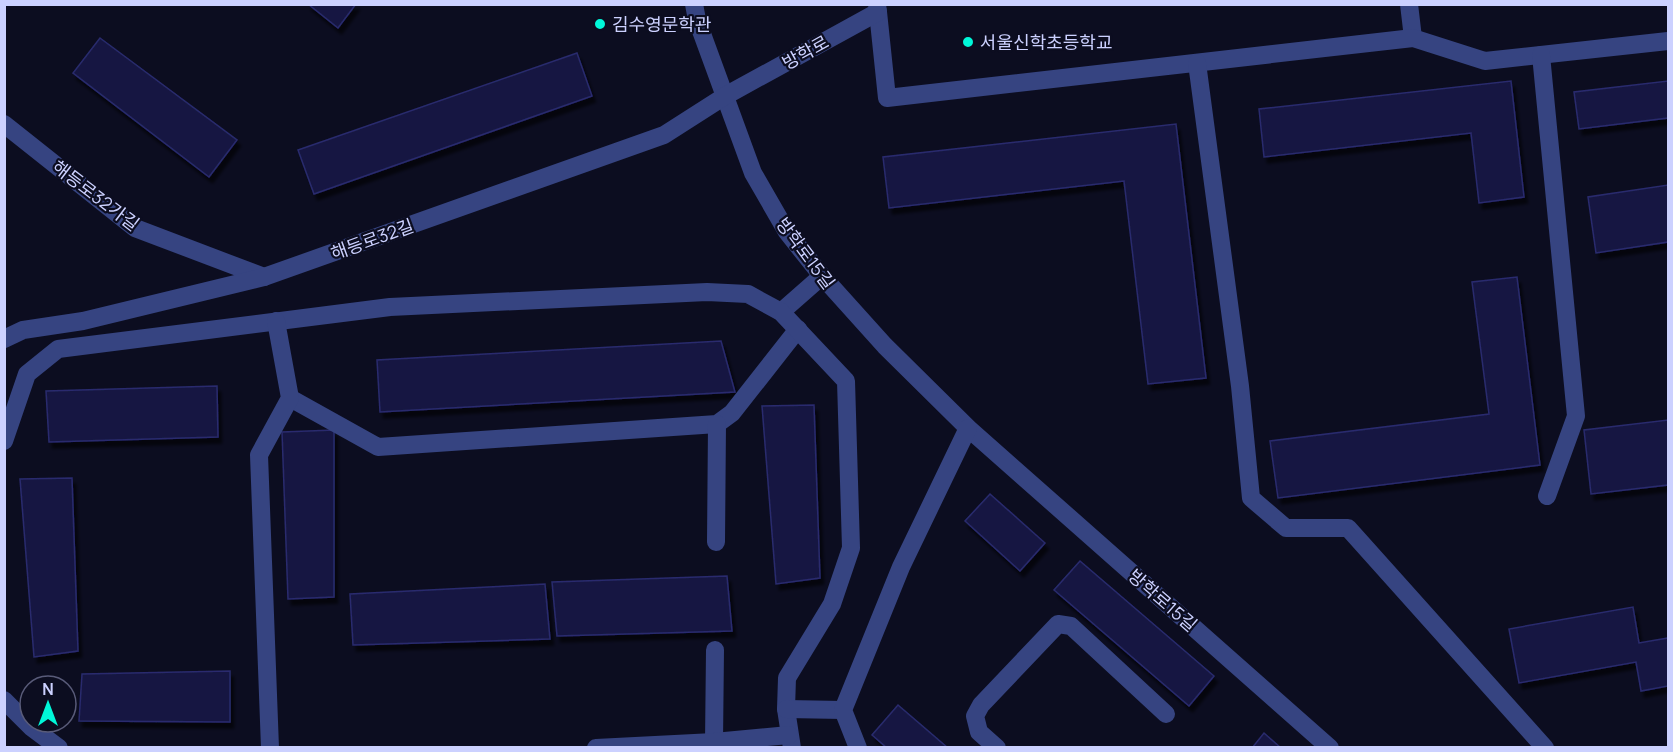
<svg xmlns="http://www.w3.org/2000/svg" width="1673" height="752" font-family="Manrope,'Noto Sans KR',sans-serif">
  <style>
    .building { fill: #181942; stroke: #292b6e; stroke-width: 1.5; filter: url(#shadow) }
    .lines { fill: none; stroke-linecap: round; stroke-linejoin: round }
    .minor { stroke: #364481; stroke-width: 18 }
    .poi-dot { fill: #00f7d9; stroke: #0c0d20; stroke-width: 2 }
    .labels { text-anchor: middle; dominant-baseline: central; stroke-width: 4.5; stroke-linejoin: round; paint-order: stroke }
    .poi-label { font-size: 18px; fill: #ccd1ff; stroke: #0c0d20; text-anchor: start }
    .street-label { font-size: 18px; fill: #ccd1ff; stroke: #0c0d20 }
  </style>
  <defs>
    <filter id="shadow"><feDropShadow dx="3.5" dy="6" stdDeviation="1.5" flood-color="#0009"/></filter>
  </defs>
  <rect width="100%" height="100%" fill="#0c0d20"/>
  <g class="building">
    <polygon points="308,4 356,4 338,28"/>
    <polygon points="100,38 237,140 209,177 73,73"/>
    <polygon points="577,53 592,96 314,194 298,150"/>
    <polygon points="1511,81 1524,197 1479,203 1471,133 1264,157 1259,109"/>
    <polygon points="1668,81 1668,118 1579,129 1574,92"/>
    <polygon points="1176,124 1206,378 1148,384 1124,181 889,208 883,157"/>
    <polygon points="1668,185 1668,242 1596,253 1588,197"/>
    <polygon points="1517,277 1540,465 1278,498 1270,441 1489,414 1472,282"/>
    <polygon points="721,341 735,392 380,412 377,360"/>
    <polygon points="217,386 218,437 49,442 46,391"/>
    <polygon points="814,405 820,578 776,584 762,406"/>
    <polygon points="1668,420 1668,485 1591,494 1584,430"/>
    <polygon points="334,430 334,597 288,599 282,432"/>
    <polygon points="72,478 78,651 34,657 20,479"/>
    <polygon points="990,494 1045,543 1020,571 965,521"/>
    <polygon points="1080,561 1214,676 1189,706 1054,590"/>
    <polygon points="727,576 732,631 557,636 552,582"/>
    <polygon points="545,584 550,639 353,645 350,594"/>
    <polygon points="1633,607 1639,643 1668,638 1668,686 1641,691 1636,662 1519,683 1509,629"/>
    <polygon points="230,671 230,722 79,721 82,674"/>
    <polygon points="898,705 948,748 887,748 872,735"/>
    <polygon points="1264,733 1281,748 1252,748"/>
  </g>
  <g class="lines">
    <g class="minor">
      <polyline points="694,4 697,20 753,173 787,232 822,276 885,346 968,428 1330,748"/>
      <polyline points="1409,4 1413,38"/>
      <polyline points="878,12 887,98 1413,38 1485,61 1668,41"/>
      <polyline points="1541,55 1576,416 1547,496"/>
      <polyline points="1197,63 1240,386 1251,498 1286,528 1348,528 1545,748"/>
      <polyline points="4,124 135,228 264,277"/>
      <polyline points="781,312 822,276"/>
      <polyline points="4,339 23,330 83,321 264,277 664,135 725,96 878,12 877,4"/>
      <polyline points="290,398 378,447 717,424 732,413 798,329"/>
      <polyline points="4,441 27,374 58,349 390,307 707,292 748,294 781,312 846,381 851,548 832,604 787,678 786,709 792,748"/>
      <polyline points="716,542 717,424"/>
      <polyline points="4,700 31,727 59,748"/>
      <polyline points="786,709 843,710"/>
      <polyline points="714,742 715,650"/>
      <polyline points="270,748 259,455 290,398 276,321"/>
      <polyline points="596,748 714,742 789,735"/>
      <polyline points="858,748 843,710 901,567 968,428"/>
      <polyline points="997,748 979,732 975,716 981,705 1058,624 1071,626 1166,714"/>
    </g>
  </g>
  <g class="poi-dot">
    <circle cx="600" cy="24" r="6"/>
    <circle cx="968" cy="42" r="6"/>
  </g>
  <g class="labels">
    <g class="poi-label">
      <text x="612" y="24">김수영문학관</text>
      <text x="980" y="42">서울신학초등학교</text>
    </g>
    <g class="street-label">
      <text transform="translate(805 52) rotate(-29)">방학로</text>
      <text transform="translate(96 195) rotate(37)">해등로32가길</text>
      <text transform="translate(372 239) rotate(-20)">해등로32길</text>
      <text transform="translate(806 253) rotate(53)">방학로15길</text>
      <text transform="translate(1163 600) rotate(41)">방학로15길</text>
    </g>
  </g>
  <rect width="1673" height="752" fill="none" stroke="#ccd1ff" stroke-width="12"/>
  <g transform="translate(48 704)"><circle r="28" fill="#0c0d20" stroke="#595b79" stroke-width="1.5"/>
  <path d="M0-4.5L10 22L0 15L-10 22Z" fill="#00f7d9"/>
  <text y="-9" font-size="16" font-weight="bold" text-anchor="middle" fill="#ccd1ff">N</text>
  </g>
</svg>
